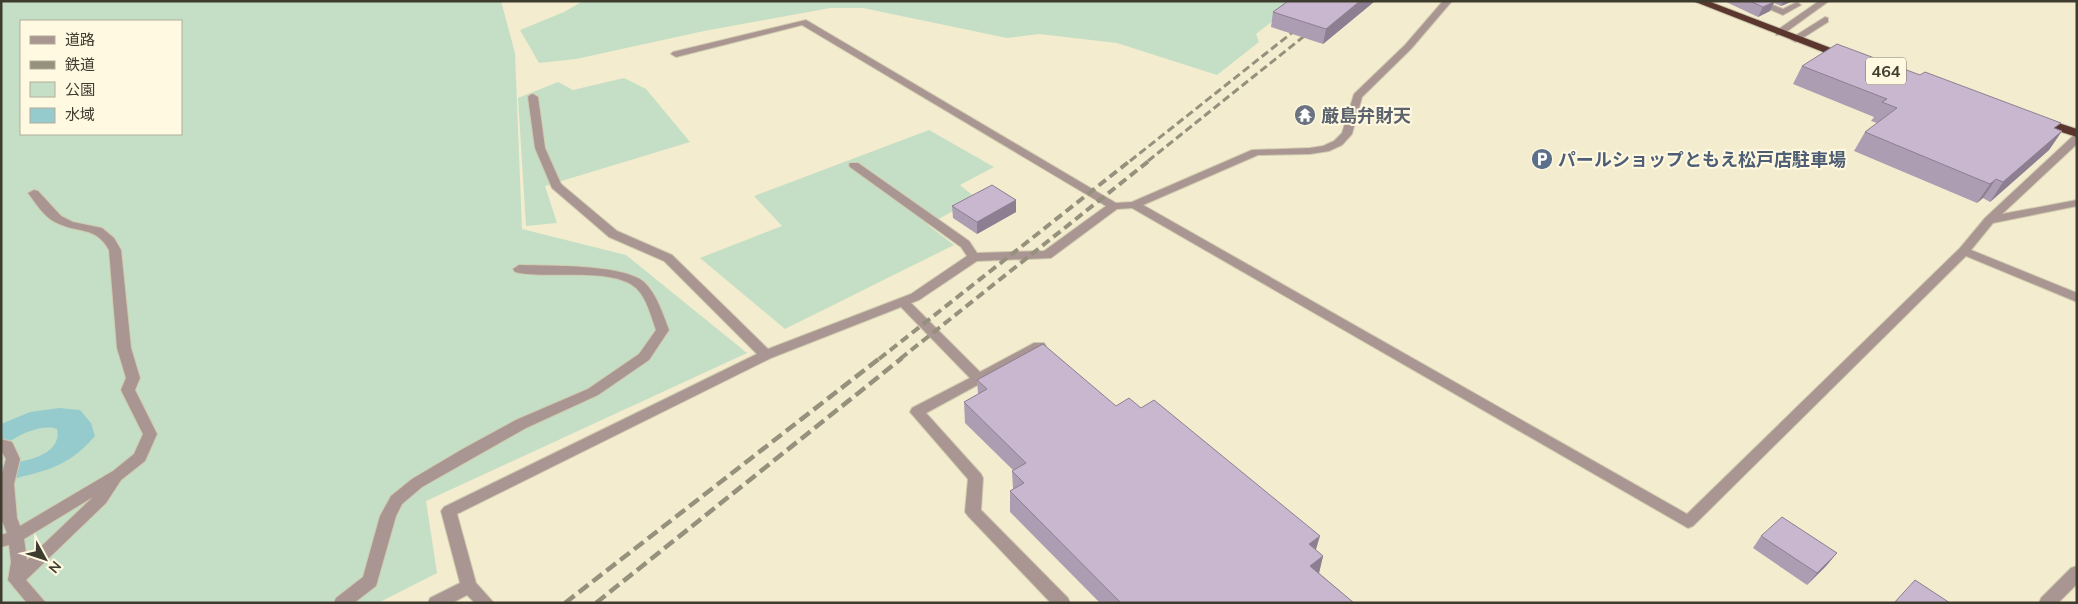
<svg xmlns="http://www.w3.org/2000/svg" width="2078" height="604" font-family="Mulish,'Noto Sans JP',sans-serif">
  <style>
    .green { fill: #c5dfc6; fill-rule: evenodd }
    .water { fill: #96cbcd }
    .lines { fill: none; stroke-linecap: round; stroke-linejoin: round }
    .minor-casing { stroke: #cfc9ae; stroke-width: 2 }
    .highway-casing { stroke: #cfc9ae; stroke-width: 2 }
    .minor { fill: #a99591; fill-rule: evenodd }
    .highway { fill: #5b362f; fill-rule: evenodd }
    .rail-far2 { stroke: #96917d; stroke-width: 3; stroke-dasharray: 8 4; stroke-linecap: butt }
    .rail-far1 { stroke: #96917d; stroke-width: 4; stroke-dasharray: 9 5; stroke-linecap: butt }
    .rail { stroke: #96917d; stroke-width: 4.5; stroke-dasharray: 12 5.5; stroke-linecap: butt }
    .wall { fill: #ad9db2 }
    .shaded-wall { fill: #8d7f91 }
    .building { fill: #c9b6cf; stroke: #8d7f91 }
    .labels { text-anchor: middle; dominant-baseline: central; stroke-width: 4; stroke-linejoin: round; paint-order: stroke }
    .shield { fill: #fff9e1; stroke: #787464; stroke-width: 1 }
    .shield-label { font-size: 16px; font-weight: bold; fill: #3e3b2f }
    .worship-label { font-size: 18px; font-weight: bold; fill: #5b616d; stroke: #fff9e1; text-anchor: start }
    .service-label { font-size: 18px; font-weight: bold; fill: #4e5e75; stroke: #fff9e1; text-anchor: start }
  </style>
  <rect width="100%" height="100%" fill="#f3ecce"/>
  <g class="green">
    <path d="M1 1H501L515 53 522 229 626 255 747 353 426 501 437 573 378 603H1ZM21 21H181V134H21Z"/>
    <polygon points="583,1 1298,1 1256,34 1259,42 1217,75 1117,43 1039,34 1007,38 863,8 830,8 704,31 576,59 539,63 520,30 564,12"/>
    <polygon points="624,78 646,89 690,142 545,186 557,223 526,226 518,98 558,82 573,90"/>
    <polygon points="929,130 994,167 960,185 976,198 928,225 954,245 785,329 700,258 782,226 754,196"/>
  </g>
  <path class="water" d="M59 408 80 410 91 423 95 436C66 470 42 471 1 482V465C20 462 63 457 57 429 40 423 14 437 1 448V424L30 412Z"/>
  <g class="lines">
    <g class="minor-casing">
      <g id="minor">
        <polygon points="1443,1 1452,1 1411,49 1362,97 1352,134 1342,145 1329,151 1310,154 1258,155 1143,205 1687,514 1960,248 1985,218 2073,136 2077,135 2077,144 2002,214 2077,200 2077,206 1993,223 1971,250 2077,293 2077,302 1966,256 1693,526 1688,528 1132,208 1117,209 1051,258 977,261 919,300 911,303 980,372 1034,343 1044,343 1046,346 1044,349 926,413 981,474 983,478 981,510 1068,598 1070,603 1051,603 968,516 965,512 968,479 910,412 912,408 970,378 901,307 771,358 457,514 476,583 494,603 475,603 467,595 452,603 428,603 430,598 460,583 441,511 444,507 757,354 664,261 609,237 552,188 535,148 528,97 530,95 533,94 538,97 545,148 561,184 617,231 672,255 768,349 911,294 967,256 961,247 850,167 849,165 850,163 858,163 969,241 977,253 1044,251 1106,206 802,25 676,57 671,54 673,52 806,20 1116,203 1132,202 1252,150 1310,148 1323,146 1334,141 1342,133 1354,94 1405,45"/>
        <polygon points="1750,1 1763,1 1783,9 1797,2 1801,5 1783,15"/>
        <polygon points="1819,1 1829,1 1782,35 1776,35 1776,31"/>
        <polygon points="1825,17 1828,18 1828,22 1798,41 1795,42 1790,39"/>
        <path d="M34 190 38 191 61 216 73 222 102 228 114 238 121 250 131 348 140 378 135 390 157 434 145 461 121 480 106 503 26 580 46 603H27L8 580 11 562 9 545 1 547V535L7 533 1 518V477L6 459 1 450V439L12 442 20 459 14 484 17 518 20 526 113 471 134 454 143 434 121 390 126 378 117 348 109 250C95 225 77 234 55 222 43 216 36 203 28 193ZM93 497 27 560 24 539Z"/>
        <path d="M519 265C548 266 623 264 644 282 657 294 663 315 669 330L649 360 598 395 526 428 422 487 402 504 396 516 376 586 354 603H334L336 598 363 577 380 516 391 496 412 479 461 450 516 420 588 389 639 354 656 330C651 317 647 298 636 288 612 266 545 280 515 272L513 269Z"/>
        <polygon points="2077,566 2077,584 2058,603 2039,603 2041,598 2071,568"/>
      </g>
    </g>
    <g class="highway-casing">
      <g id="highway">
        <polygon points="1693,1 1708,1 1849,55 1851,57 1845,60 1841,59"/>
        <polygon points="2040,117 2077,129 2077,137 2036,124 2034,121"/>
      </g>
    </g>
    <use href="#minor" class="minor"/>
    <use href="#highway" class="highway"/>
    <g class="rail-far2">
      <polyline points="1130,161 1303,24"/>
      <polyline points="1148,161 1313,29"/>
    </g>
    <g class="rail-far1">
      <polyline points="879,359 1131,160"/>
      <polyline points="900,359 1150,160"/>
    </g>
    <g class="rail">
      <polyline points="565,603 880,358"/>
      <polyline points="596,603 902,358"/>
    </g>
  </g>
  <g class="wall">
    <polygon points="1288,1 1375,1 1323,44 1271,27 1273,12"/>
    <polygon points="1724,1 1793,1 1781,6 1774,3 1770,11 1758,17"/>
    <polygon points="1802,66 2056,129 2062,131 2049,150 1990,202 1983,198 1977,203 1854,151 1865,132 1877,123 1871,121 1874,117 1793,84"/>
    <polygon points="1016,200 1016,212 977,234 953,218 952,206"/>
    <polygon points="977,380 1116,406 1316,550 1323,556 1319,573 1354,603 1100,603 1010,512 1010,491 1013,489 1012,471 1014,471 965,423 964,402 978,394"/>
    <polygon points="1761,536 1827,565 1807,585 1753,548"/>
  </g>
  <g class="shaded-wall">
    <polygon points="1360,1 1375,1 1323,44 1326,29"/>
    <polygon points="1784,1 1793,1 1781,6"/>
    <polygon points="1774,2 1770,11 1758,17 1763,7"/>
    <polygon points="2062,131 2049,150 1990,202 2003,182"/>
    <polygon points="1996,179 1983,198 1977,203 1990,184"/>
    <polygon points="1016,200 1016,212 977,234 977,222"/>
    <polygon points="1320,536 1314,556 1309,544"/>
    <polygon points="1837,553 1827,565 1807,585 1817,573"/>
    <polygon points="1323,556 1318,577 1310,566"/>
  </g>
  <g class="building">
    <polygon points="1288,1 1360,1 1326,29 1273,12"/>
    <polygon points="1750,1 1774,1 1774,2 1763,7"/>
    <polygon points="1837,44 1920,75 1925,72 2061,123 2054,128 2062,131 2003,182 1996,179 1990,184 1865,132 1897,108 1882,102 1887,99 1802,66"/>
    <polygon points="992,185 1016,200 977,222 952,206"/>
    <polygon points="1043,344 1116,406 1129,398 1141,408 1154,400 1320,536 1309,544 1323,556 1310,566 1354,603 1121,603 1010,491 1024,483 1012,471 1026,463 964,402 987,389 977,380"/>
    <polygon points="1782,517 1837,553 1817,573 1761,536"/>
    <polygon points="1915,580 1950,603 1894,603"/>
  </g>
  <defs>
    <g id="temple-disc" transform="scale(1.125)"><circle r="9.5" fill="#6b7280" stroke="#fff9e1"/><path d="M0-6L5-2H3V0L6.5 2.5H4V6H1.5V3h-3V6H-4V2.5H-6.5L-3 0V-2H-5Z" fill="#fff"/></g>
    <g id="parking-disc" transform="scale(1.125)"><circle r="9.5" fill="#5c6f8a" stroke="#fff9e1"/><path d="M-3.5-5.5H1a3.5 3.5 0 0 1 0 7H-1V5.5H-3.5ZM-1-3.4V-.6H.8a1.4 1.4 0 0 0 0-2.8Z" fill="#fff"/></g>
  </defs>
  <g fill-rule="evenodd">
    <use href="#temple-disc" x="1305" y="115"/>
    <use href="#parking-disc" x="1542" y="159"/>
  </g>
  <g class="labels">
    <rect class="shield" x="1866" y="57.5" width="40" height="27" rx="4"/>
    <g class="shield-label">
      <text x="1886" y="71">464</text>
    </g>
    <g class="worship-label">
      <text x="1321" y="115">厳島弁財天</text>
    </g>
    <g class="service-label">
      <text x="1558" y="159">パールショップともえ松戸店駐車場</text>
    </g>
  </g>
  <rect width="2078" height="604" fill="none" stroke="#3e3b2f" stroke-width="5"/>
  <rect x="20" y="20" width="162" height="115" fill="#fff9e1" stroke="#b2ad9a"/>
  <rect x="30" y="36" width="25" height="8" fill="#a99591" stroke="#b2ad9a"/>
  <text x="65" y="45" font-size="15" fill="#3e3b2f">道路</text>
  <rect x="30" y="61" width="25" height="8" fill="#96917d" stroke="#b2ad9a"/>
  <text x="65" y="70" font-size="15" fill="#3e3b2f">鉄道</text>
  <rect x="30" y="82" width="25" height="15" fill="#c5dfc6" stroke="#b2ad9a"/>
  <text x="65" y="95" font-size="15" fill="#3e3b2f">公園</text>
  <rect x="30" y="108" width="25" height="15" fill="#96cbcd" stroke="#b2ad9a"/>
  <text x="65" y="120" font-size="15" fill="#3e3b2f">水域</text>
  <g transform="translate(45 559) rotate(130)" stroke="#fff9e1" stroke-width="4" paint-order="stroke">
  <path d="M0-4L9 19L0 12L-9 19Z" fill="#3e3b2f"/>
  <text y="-8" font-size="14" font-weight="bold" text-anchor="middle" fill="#3e3b2f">N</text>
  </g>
</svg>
